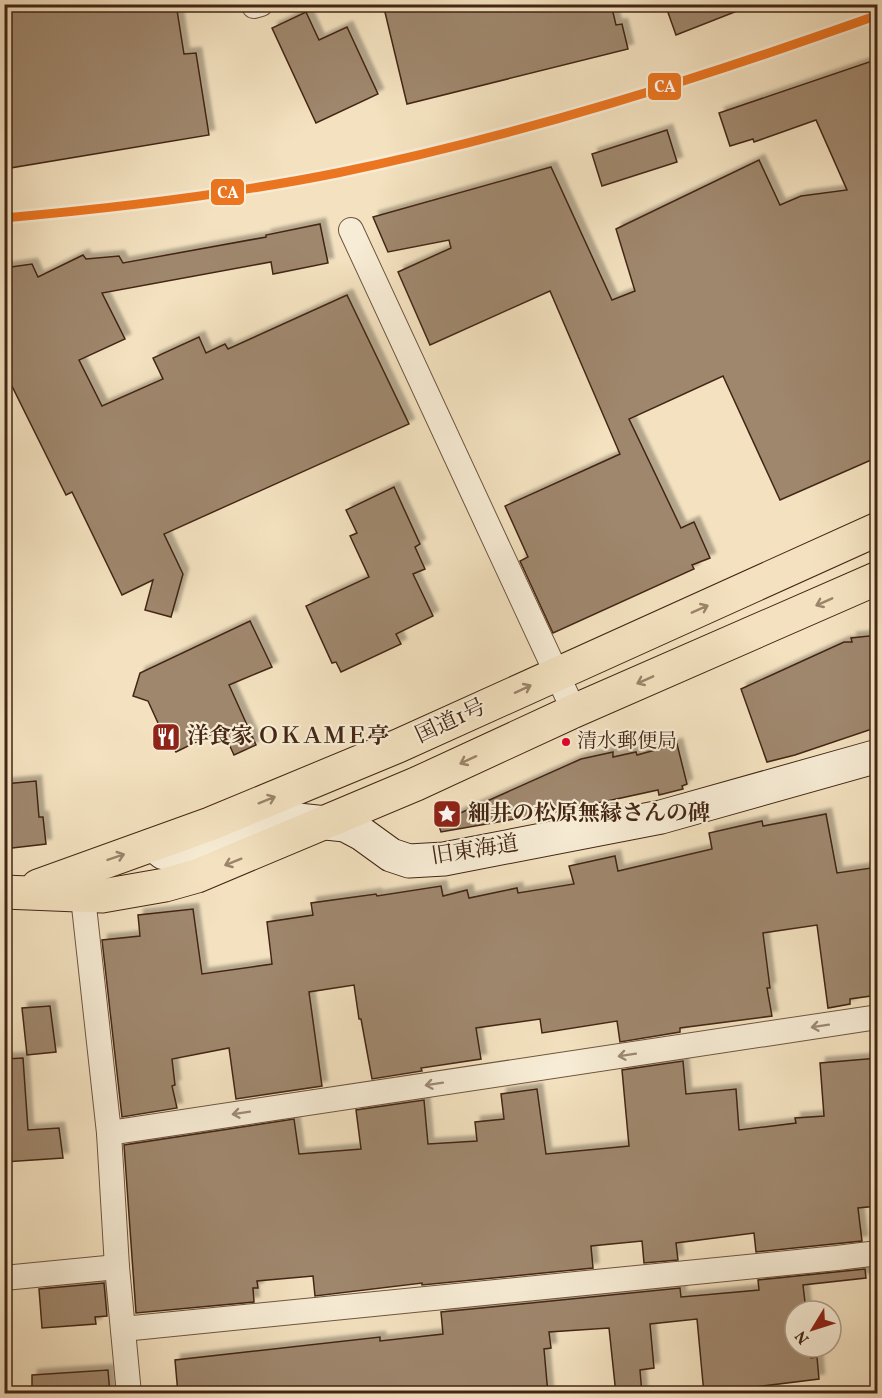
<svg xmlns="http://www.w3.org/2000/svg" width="882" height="1398" font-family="Vollkorn,'Noto Serif JP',serif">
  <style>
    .building { fill: #9f876d; stroke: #432614; stroke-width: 1.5; filter: url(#shadow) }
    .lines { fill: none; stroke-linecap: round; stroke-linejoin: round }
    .street-casing { stroke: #6f553f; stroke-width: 26 }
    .secondary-casing { stroke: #432614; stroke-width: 35 }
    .highway-casing { stroke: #432614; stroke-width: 35 }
    .street { stroke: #f7ecd5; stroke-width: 24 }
    .secondary { stroke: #f7ecd5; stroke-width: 33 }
    .highway { stroke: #f3e1bf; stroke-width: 33 }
    .rail-1-casing { stroke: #f7ecd5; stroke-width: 14 }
    .rail-1 { stroke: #eb7520; stroke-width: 9 }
    .oneway { stroke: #9b846a }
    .oneway2 { stroke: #9d8974 }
    .bus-dot { fill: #e4002b; stroke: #f7ecd5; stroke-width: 2 }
    .labels { text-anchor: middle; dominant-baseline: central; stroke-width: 4.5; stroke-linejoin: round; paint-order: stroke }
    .bus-label { font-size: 20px; fill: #432614; stroke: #f7ecd5; text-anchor: start }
    .street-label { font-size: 22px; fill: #432614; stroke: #f7ecd5 }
    .poi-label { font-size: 22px; font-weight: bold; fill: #432614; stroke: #f7ecd5; text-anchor: start }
    .line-badge { stroke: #f7ecd5; stroke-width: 2 }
    .badge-label { font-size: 16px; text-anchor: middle; font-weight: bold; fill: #fff }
  </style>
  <defs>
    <filter id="shadow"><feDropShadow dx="5.5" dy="-5.5" stdDeviation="1.5" flood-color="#0004"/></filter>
  </defs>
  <rect width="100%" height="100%" fill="#f3e1bf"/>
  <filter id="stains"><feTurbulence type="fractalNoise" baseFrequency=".00333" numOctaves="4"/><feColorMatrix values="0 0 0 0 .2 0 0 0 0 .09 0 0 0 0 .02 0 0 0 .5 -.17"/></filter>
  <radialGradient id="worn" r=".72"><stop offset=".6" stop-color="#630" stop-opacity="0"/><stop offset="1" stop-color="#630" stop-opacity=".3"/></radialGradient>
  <g class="building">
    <polygon points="4,4 176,4 184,54 196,53 209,135 4,169"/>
    <polygon points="383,4 611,4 616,25 622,24 628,49 407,104"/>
    <polygon points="665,4 750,4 750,6 676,35"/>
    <polygon points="306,12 319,40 347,27 378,94 316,123 272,28"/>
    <polygon points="878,59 878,457 780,500 723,376 629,419 681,528 694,522 710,558 692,565 694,569 553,633 520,561 528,557 505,506 620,454 550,291 430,345 398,272 451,248 449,240 388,252 373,217 551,167 612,300 635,291 616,229 759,160 780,205 801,196 847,190 816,120 754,142 753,139 730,146 719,113"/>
    <polygon points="667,130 677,162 602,186 592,154"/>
    <polygon points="320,224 328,263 273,274 271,262 102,293 125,339 79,360 102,406 163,379 153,358 199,337 206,353 225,344 228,349 347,295 409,424 164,534 183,574 171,617 145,610 153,580 122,595 72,492 66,495 4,370 4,268 32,264 38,277 83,255 86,259 119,256 123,263 266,237 266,235"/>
    <polygon points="394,487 420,544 415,547 425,569 413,574 433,616 396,634 401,644 341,672 336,662 332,663 306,606 369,577 350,536 357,533 346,510"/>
    <polygon points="250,621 272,667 229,685 256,745 234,755 222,729 176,752 168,735 164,736 148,701 133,696 140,673"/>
    <polygon points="878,635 878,727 795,755 767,762 741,689 844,642 852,642 851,638"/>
    <polygon points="677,744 687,784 682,786 683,789 659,795 658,790 566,810 441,832 438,823 581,759 613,752 613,757 636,752 637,755"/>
    <polygon points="36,781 39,817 43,817 46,844 4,849 4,784"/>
    <polygon points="826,814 837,873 878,867 878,943 873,943 878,972 878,995 850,999 850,1004 828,1008 817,925 763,933 770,988 767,988 772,1016 680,1028 680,1032 620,1042 617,1021 542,1033 540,1019 476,1028 481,1059 421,1068 422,1071 372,1079 361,1019 359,1019 354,985 309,992 322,1086 236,1099 229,1048 172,1059 175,1085 172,1086 177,1108 122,1117 102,940 140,936 138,915 193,909 202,974 272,964 267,922 313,915 311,903 376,894 377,896 441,886 443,896 467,890 469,898 517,888 518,893 574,884 569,866 615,856 618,871 712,849 709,833 762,821 763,826"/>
    <polygon points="50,1006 56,1052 27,1055 22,1008"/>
    <polygon points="23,1058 28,1130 59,1128 63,1158 4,1162 4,1059"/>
    <polygon points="878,1058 878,1206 858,1208 862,1241 756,1252 754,1233 676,1243 678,1260 644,1263 642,1241 591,1246 593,1268 422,1285 422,1283 315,1296 313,1276 257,1281 258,1288 253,1288 254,1302 136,1313 124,1145 294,1119 299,1154 361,1149 356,1110 424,1100 428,1144 477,1141 475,1122 504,1119 501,1094 537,1089 546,1154 629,1146 622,1070 683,1061 686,1094 736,1089 739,1130 796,1123 795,1118 824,1116 820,1063"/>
    <polygon points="865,1269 866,1278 803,1285 806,1311 795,1311 795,1347 810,1347 811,1358 817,1357 819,1379 755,1387 756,1394 704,1394 697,1319 650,1324 654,1368 640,1370 642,1394 616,1394 609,1328 549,1332 551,1348 544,1349 548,1394 395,1394 395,1391 369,1394 178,1394 175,1360 380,1337 380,1341 443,1334 441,1312 680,1288 681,1297 759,1290 758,1280"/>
    <polygon points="104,1283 107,1316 95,1317 96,1324 42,1328 39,1289"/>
    <polygon points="108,1370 110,1394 32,1394 32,1375"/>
  </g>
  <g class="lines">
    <g class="street-casing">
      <g id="street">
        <polyline points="254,4 254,6 261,4"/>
        <polyline points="351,230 574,711"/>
        <polyline points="81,879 109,1133 117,1267 129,1394"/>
        <polyline points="109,1133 878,1017"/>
        <polyline points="4,1278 117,1267"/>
        <polyline points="123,1329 837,1258 878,1253"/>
      </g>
    </g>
    <g class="secondary-casing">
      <polyline id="secondary" points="154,845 164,853 177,855 254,828 275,822 298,820 345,825 362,834 391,855 409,861 444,859 661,817 878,756"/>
    </g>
    <g class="highway-casing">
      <g id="highway">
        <polyline points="38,886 210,824 398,746 878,529"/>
        <polyline points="4,892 102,896 165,885 197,876 416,784 574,711 878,578"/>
      </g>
    </g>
    <use href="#street" class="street"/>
    <use href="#secondary" class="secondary"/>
    <use href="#highway" class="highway"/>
    <g class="rail-1-casing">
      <path id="rail-1" d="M4 218C116 208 227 195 337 173 522 135 701 78 878 15"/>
    </g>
    <use href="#rail-1" class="rail-1"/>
  </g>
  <defs><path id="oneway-shaft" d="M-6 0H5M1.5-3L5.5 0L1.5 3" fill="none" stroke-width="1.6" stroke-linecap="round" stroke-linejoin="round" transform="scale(1.5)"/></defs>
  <g class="oneway">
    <use href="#oneway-shaft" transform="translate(824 602) rotate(156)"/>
    <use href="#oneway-shaft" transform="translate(700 609) rotate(-24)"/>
    <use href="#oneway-shaft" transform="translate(645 680) rotate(156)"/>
    <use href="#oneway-shaft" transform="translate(523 689) rotate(-25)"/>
    <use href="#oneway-shaft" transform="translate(468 760) rotate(155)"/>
    <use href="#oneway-shaft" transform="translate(267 800) rotate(-22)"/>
    <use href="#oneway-shaft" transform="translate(116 857) rotate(-19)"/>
    <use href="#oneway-shaft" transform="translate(233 862) rotate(158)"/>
  </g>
  <g class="oneway2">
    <use href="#oneway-shaft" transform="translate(820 1026) rotate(171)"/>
    <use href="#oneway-shaft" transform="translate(627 1055) rotate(171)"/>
    <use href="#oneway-shaft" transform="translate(434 1084) rotate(171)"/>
    <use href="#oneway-shaft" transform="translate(241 1113) rotate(171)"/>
  </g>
  <defs>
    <g id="restaurant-square" transform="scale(1.5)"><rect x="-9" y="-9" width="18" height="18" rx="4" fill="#8f2418" stroke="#f7ecd5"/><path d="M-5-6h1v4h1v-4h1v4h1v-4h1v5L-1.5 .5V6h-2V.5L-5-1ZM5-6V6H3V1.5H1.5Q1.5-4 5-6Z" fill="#fff"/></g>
    <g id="sight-square" transform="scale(1.5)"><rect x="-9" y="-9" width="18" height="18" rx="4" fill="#8f2418" stroke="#f7ecd5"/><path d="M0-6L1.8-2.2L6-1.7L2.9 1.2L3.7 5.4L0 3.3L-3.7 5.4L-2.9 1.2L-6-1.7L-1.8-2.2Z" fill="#fff"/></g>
  </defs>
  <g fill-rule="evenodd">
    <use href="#restaurant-square" x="166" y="737"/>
    <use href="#sight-square" x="447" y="814"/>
  </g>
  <circle class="bus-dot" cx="566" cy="742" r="5"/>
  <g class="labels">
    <g class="bus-label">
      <text x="577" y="742">清水郵便局</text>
    </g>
    <g class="street-label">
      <text transform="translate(451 722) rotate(-25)">国道1号</text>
      <text transform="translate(475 851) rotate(-9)">旧東海道</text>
    </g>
    <g class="poi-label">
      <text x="187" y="737">洋食家 ＯＫＡＭＥ亭</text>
      <text x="468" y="814">細井の松原無縁さんの碑</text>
    </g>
  </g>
  <g class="line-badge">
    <rect x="647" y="72" width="35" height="29" rx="6" fill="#eb7520"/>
    <rect x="210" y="178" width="35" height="28" rx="6" fill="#eb7520"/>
  </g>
  <g class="badge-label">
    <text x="665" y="92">CA</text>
    <text x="228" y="198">CA</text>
  </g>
  <rect width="882" height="1398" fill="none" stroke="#f3e1bf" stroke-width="24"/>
  <rect x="6" y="6" width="870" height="1386" fill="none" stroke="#432614" stroke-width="3"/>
  <rect x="12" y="12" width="858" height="1374" fill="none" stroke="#432614" stroke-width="1.5"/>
  <g transform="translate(813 1329) rotate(232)"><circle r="28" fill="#f7ecd5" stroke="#af9d88" stroke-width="1.5"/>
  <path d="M0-4.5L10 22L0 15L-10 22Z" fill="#8f2418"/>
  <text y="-9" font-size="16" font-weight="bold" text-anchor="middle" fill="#432614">N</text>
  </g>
  <rect width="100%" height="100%" filter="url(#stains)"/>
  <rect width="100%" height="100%" fill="url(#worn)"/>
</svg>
